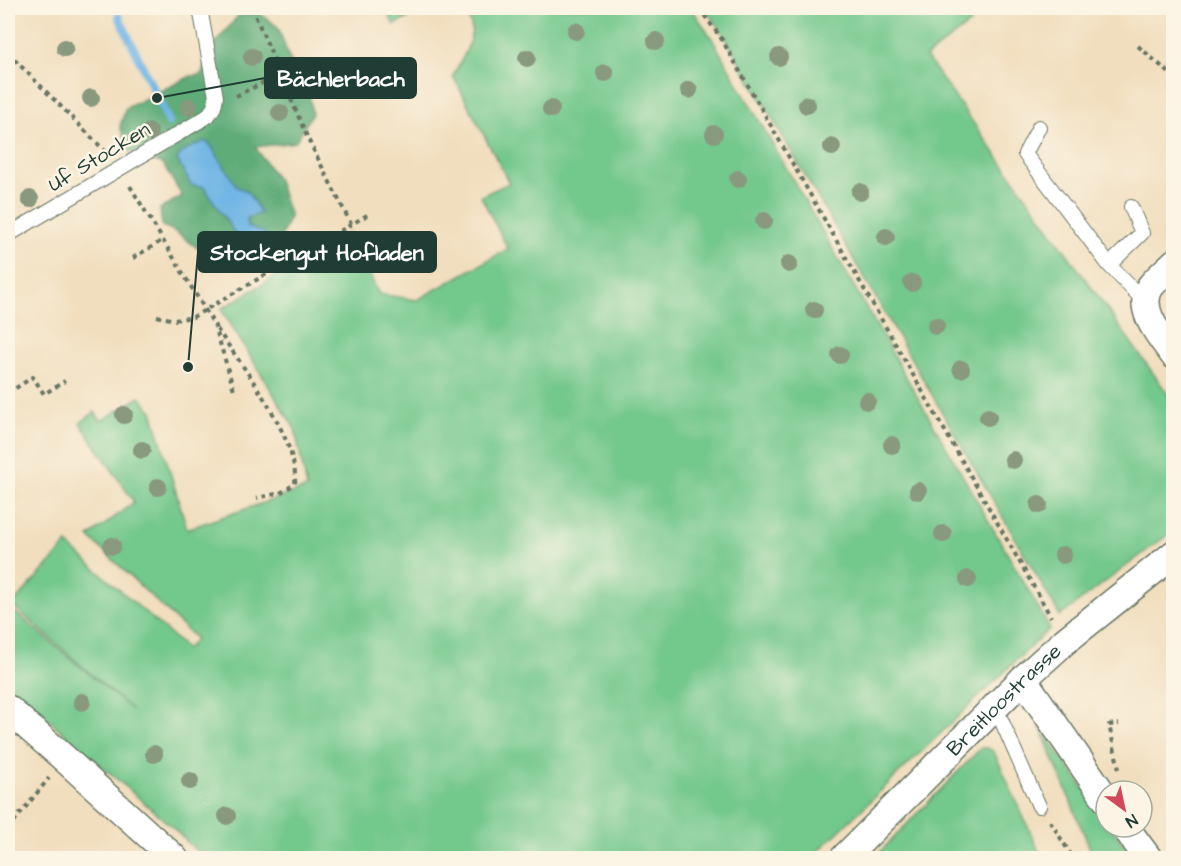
<svg xmlns="http://www.w3.org/2000/svg" width="1181" height="866" font-family="'Architects Daughter',sans-serif">
  <style>
    .green { fill: #73c88c; stroke: #498260; stroke-width: 1.5 }
    .forest { fill: #5eac78; stroke: #3e7456; stroke-width: 1.5 }
    .water { fill: #6fb5e5; stroke: #47798c; stroke-width: 1.5 }
    .lines { fill: none; stroke-linecap: round; stroke-linejoin: round }
    .stream { stroke: #6fb5e5; stroke-width: 8 }
    .lane-casing { stroke: #687564; stroke-width: 16 }
    .street-casing { stroke: #687564; stroke-width: 30 }
    .path { stroke: #687564; stroke-width: 4; stroke-dasharray: 4.5 4.5; stroke-linecap: butt }
    .lane { stroke: #fff; stroke-width: 14 }
    .street { stroke: #fff; stroke-width: 27 }
    .tree { fill: #89997e }
    .labels { text-anchor: middle; dominant-baseline: central; stroke-width: 5; stroke-linejoin: round; paint-order: stroke }
    .street-label { font-size: 21px; fill: #1f3d34; stroke: #fcf5e5 }
    .leader { fill: none; stroke: #1f3d34; stroke-width: 2 }
    .callout-dot { fill: #1f3d34; stroke: #fcf5e5; stroke-width: 2 }
    .callout { fill: #1f3d34; stroke: #1f3d34; stroke-width: 2 }
    .callout-label { font-size: 22px; text-anchor: middle; font-weight: bold; fill: #fff }
  </style>
  <rect width="100%" height="100%" fill="#fcf5e5"/>
  <filter id="ink" filterUnits="userSpaceOnUse"><feTurbulence type="fractalNoise" baseFrequency=".0167" numOctaves="2"/><feDisplacementMap in="SourceGraphic" scale="12" xChannelSelector="R" yChannelSelector="G"/><feConvolveMatrix kernelMatrix="1 2 1 2 8 2 1 2 1" color-interpolation-filters="sRGB"/></filter>
  <filter id="wash" filterUnits="userSpaceOnUse"><feTurbulence type="fractalNoise" baseFrequency=".008" numOctaves="4" result="noise"/><feDisplacementMap in="SourceGraphic" scale="24" xChannelSelector="R" yChannelSelector="G"/><feGaussianBlur stdDeviation="1.35" result="paint"/><feColorMatrix in="noise" values="0 0 0 0 0 0 0 0 0 0 0 0 0 0 0 0 0 1.4 0 .05"/><feComposite in="paint" operator="in"/></filter>
  <g filter="url(#wash)">
    <rect width="100%" height="100%" fill="#f1debe"/>
    <g class="green">
      <polygon points="385,8 428,8 394,25"/>
      <path d="M458 8H691L711 37 1050 628 811 858H204L171 826 8 685V606L132 710 12 605 67 544 187 649 196 639 89 537 134 502 80 423 95 412 101 421 140 397 152 411 187 529 307 488 295 429 221 309 349 233 379 294 417 300 508 249 481 196 509 183 453 76C464 55 486 25 458 8Z"/>
      <polygon points="705,8 990,8 926,57 1173,401 1173,531 1060,616 725,37"/>
      <polygon points="1040,727 1106,820 1106,827 1111,827 1133,858 1094,858"/>
      <polygon points="981,748 988,748 994,752 1042,858 874,858"/>
    </g>
    <path class="forest" d="M260 13 278 27 289 58 309 90 312 114 295 142 255 147 278 180 290 217 272 256 237 262 221 248 203 252C189 243 179 231 162 226L160 209 182 196 163 164 129 151 120 126 126 108 191 76 201 75 213 46 238 16Z"/>
    <path class="water" d="M205 141 210 144 237 187 247 191 261 213 247 218V227L265 233 266 238 250 245 242 244 204 187 191 185 177 159C182 149 195 146 205 141Z"/>
    <g class="lines">
      <polyline class="stream" points="119,17 169,122"/>
    </g>
  </g>
  <g filter="url(#ink)">
    <g class="lines">
      <g class="lane-casing">
        <g id="lane">
          <polyline points="1039,127 1025,154 1109,265 1145,302"/>
          <polyline points="8,235 208,116 214,107 216,97 200,8"/>
          <polyline points="1109,265 1142,233 1131,207"/>
          <polyline points="995,706 1039,806"/>
        </g>
      </g>
      <g class="street-casing">
        <g id="street">
          <path d="M1174 263C1166 271 1156 279 1150 287 1136 310 1161 337 1174 355"/>
          <polyline points="1023,679 1106,799"/>
          <polyline points="8,709 65,759 174,858"/>
          <polyline points="1125,827 1148,858"/>
          <path id="s1" d="M844 858 1023 679 1065 641 1174 554"/>
        </g>
      </g>
      <g class="path">
        <polyline points="98,8 101,13 115,8"/>
        <polyline points="252,8 308,139 351,224"/>
        <polyline points="699,8 721,38 1051,617"/>
        <polyline points="1138,46 1174,77"/>
        <polyline points="8,53 107,153"/>
        <polyline points="236,96 281,74"/>
        <polyline points="130,186 215,326 234,390"/>
        <polyline points="133,258 163,240"/>
        <polyline points="157,316 175,320 193,317 369,214"/>
        <path d="M217 329C242 366 299 438 295 484L280 493 257 498"/>
        <polyline points="8,393 33,377 44,394 65,381"/>
        <polyline points="1119,769 1109,725 1119,724"/>
        <polyline points="1050,821 1073,858"/>
        <polyline points="8,829 49,778"/>
      </g>
      <use href="#lane" class="lane"/>
      <use href="#street" class="street"/>
    </g>
    <g class="tree">
      <circle cx="576" cy="31" r="9"/>
      <circle cx="656" cy="41" r="9"/>
      <circle cx="65" cy="48" r="9"/>
      <circle cx="252" cy="57" r="9"/>
      <circle cx="779" cy="57" r="9"/>
      <circle cx="527" cy="58" r="9"/>
      <circle cx="605" cy="73" r="9"/>
      <circle cx="689" cy="90" r="9"/>
      <circle cx="91" cy="98" r="9"/>
      <circle cx="807" cy="105" r="9"/>
      <circle cx="189" cy="107" r="9"/>
      <circle cx="551" cy="109" r="9"/>
      <circle cx="280" cy="113" r="9"/>
      <circle cx="149" cy="132" r="9"/>
      <circle cx="714" cy="134" r="9"/>
      <circle cx="832" cy="147" r="9"/>
      <circle cx="738" cy="179" r="9"/>
      <circle cx="860" cy="192" r="9"/>
      <circle cx="30" cy="199" r="9"/>
      <circle cx="764" cy="221" r="9"/>
      <circle cx="886" cy="237" r="9"/>
      <circle cx="789" cy="264" r="9"/>
      <circle cx="912" cy="283" r="9"/>
      <circle cx="814" cy="310" r="9"/>
      <circle cx="936" cy="326" r="9"/>
      <circle cx="840" cy="355" r="9"/>
      <circle cx="961" cy="369" r="9"/>
      <circle cx="867" cy="401" r="9"/>
      <circle cx="124" cy="415" r="9"/>
      <circle cx="988" cy="417" r="9"/>
      <circle cx="892" cy="445" r="9"/>
      <circle cx="142" cy="450" r="9"/>
      <circle cx="1013" cy="460" r="9"/>
      <circle cx="158" cy="487" r="9"/>
      <circle cx="918" cy="491" r="9"/>
      <circle cx="1039" cy="505" r="9"/>
      <circle cx="943" cy="534" r="9"/>
      <circle cx="112" cy="546" r="9"/>
      <circle cx="1063" cy="555" r="9"/>
      <circle cx="968" cy="579" r="9"/>
      <circle cx="82" cy="702" r="9"/>
      <circle cx="154" cy="754" r="9"/>
      <circle cx="190" cy="781" r="9"/>
      <circle cx="227" cy="816" r="9"/>
    </g>
  </g>
  <g class="labels">
    <g class="street-label">
      <text transform="translate(99 157) rotate(-31)">Uf Stocken</text>
      <text stroke="none"><textPath href="#s1" startOffset="225">Breitloostrasse</textPath></text>
    </g>
  </g>
  <path class="leader" d="M157 98L265 78M188 367L198 252"/>
  <g class="callout-dot">
    <circle cx="157" cy="98" r="6"/>
    <circle cx="188" cy="367" r="6"/>
  </g>
  <g class="callout">
    <rect x="265" y="58" width="151" height="40" rx="6"/>
    <rect x="198" y="232" width="238" height="40" rx="6"/>
  </g>
  <g class="callout-label">
    <text x="341" y="86">Bächlerbach</text>
    <text x="317" y="260">Stockengut Hofladen</text>
  </g>
  <rect width="1181" height="866" fill="none" stroke="#fcf5e5" stroke-width="30"/>
  <g transform="translate(1124 809) rotate(147)"><circle r="28" fill="#fcf5e5" stroke="#a4ab9e" stroke-width="1.5"/>
  <path d="M0-4.5L10 22L0 15L-10 22Z" fill="#d1495b"/>
  <text y="-9" font-size="16" font-weight="bold" text-anchor="middle" fill="#1f3d34">N</text>
  </g>
</svg>
